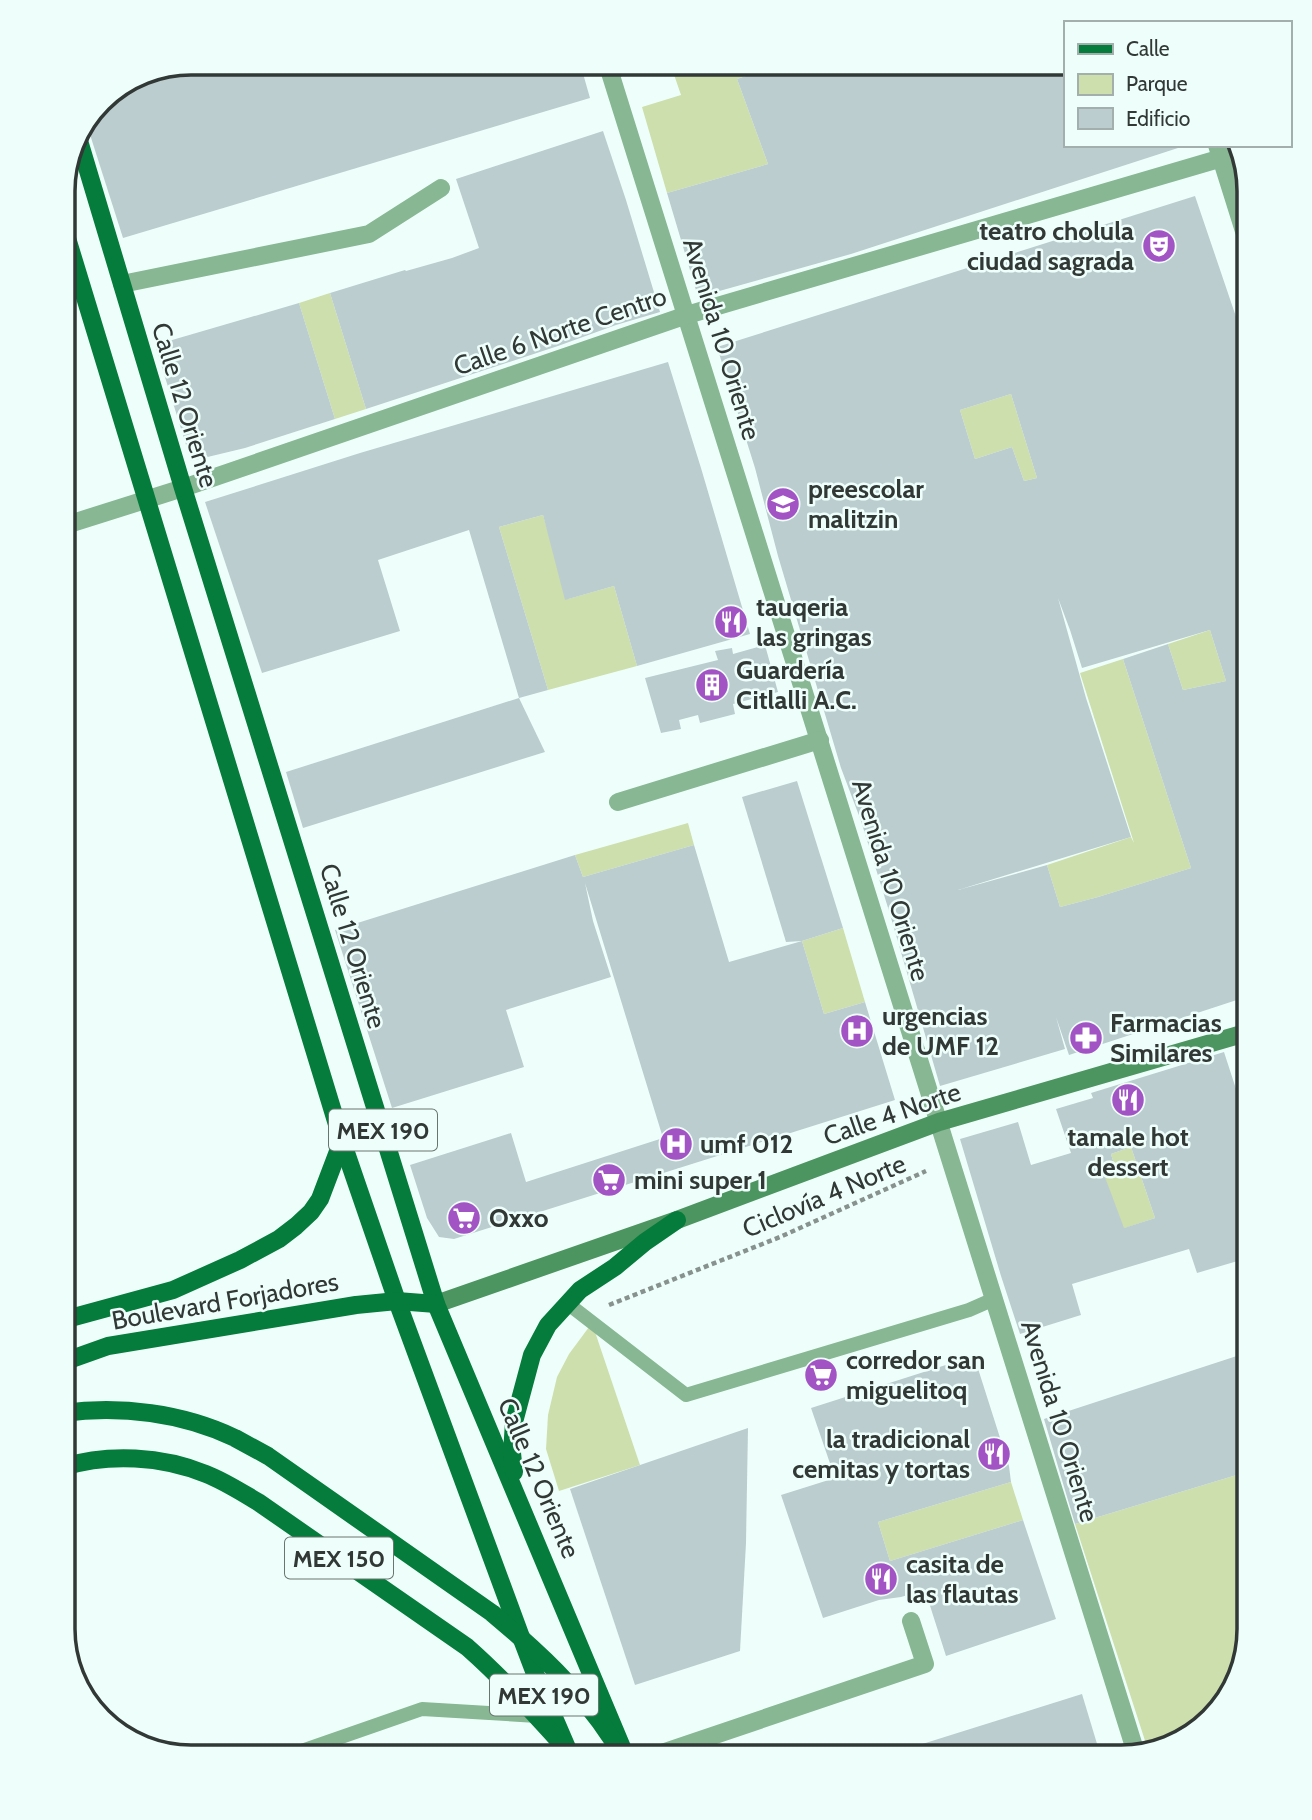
<svg xmlns="http://www.w3.org/2000/svg" width="1312" height="1820" font-family="Cabin,sans-serif">
  <style>
    .green { fill: #cddfac }
    .building { fill: #bccdcf; fill-rule: evenodd }
    .lines { fill: none; stroke-linecap: round; stroke-linejoin: round }
    .path { stroke: #87928f; stroke-width: 4.5; stroke-dasharray: 5 3.5; stroke-linecap: butt }
    .service { stroke: #88b793; stroke-width: 14 }
    .minor { stroke: #88b793; stroke-width: 18 }
    .secondary { stroke: #4c9560; stroke-width: 18 }
    .primary { stroke: #057c3b; stroke-width: 18 }
    .labels { text-anchor: middle; dominant-baseline: central; stroke-width: 5; stroke-linejoin: round; paint-order: stroke }
    .shield { fill: #eefffb; stroke: #6a7471; stroke-width: 2 }
    .shield-label { font-size: 24px; font-weight: bold; fill: #313836 }
    .poi-label { font-size: 26px; font-weight: bold; fill: #313836; stroke: #eefffb; text-anchor: start }
    .street-label { font-size: 26px; fill: #313836; stroke: #eefffb }
    .rim { fill: none; stroke: #313836; stroke-width: 3.5 }
  </style>
  <rect width="100%" height="100%" fill="#eefffb"/>
  <g class="green">
    <polygon points="670,63 783,63 737,79 768,164 667,193 642,107 681,95"/>
    <polygon points="330,293 366,409 335,419 299,303"/>
    <polygon points="1011,394 1037,478 1024,481 1012,447 975,459 960,410"/>
    <polygon points="543,515 568,599 614,586 637,666 548,690 499,527"/>
    <polygon points="1210,630 1226,681 1183,690 1168,644"/>
    <polygon points="1123,659 1191,868 1098,897 1060,907 1047,865 1131,837 1134,843 1080,673"/>
    <polygon points="688,823 694,845 583,877 575,855"/>
    <polygon points="843,928 865,1002 824,1014 802,941"/>
    <polygon points="1131,1147 1155,1218 1122,1229 1102,1169 1114,1164 1111,1154"/>
    <polygon points="592,1323 640,1465 559,1491 546,1449 548,1415 557,1377 569,1354"/>
    <polygon points="1240,1474 1246,1495 1249,1494 1249,1629 1232,1692 1185,1740 1148,1750 1075,1524"/>
    <polygon points="1011,1482 1023,1520 890,1561 878,1522"/>
  </g>
  <g class="building">
    <polygon points="191,63 580,63 590,98 123,238 86,122 106,95"/>
    <polygon points="783,63 1065,63 1065,145 1177,145 1178,148 851,254 698,297 667,193 768,164 737,79"/>
    <polygon points="603,131 626,200 660,312 616,325 558,346 366,409 330,293 405,270 406,271 452,258 479,248 456,179"/>
    <path d="M1195 196 1249 355V996L1069 1055 1056 1017 1065 1049 940 1086 889 911 861 821 841 768 778 556 755 468 717 347ZM1011 394 1037 478 1024 481 1012 447 975 459 960 410ZM1058 598 1070 630 1082 668 1210 630 1226 681 1183 690 1168 644 1123 659 1191 868 1098 897 1060 907 1047 865 958 890 1131 837 1086 698Z"/>
    <polygon points="299,303 335,419 245,448 191,461 155,345"/>
    <polygon points="668,362 701,468 750,634 637,666 614,586 565,600 543,515 499,527 548,690 519,698 469,530 378,560 400,631 262,673 205,502 360,453"/>
    <polygon points="765,645 778,692 733,704 735,714 700,723 698,715 679,720 681,729 661,733 645,678 718,660 715,651 732,648 733,654"/>
    <polygon points="519,698 545,752 303,828 286,772"/>
    <polygon points="797,781 843,928 802,941 786,942 742,797"/>
    <polygon points="694,845 729,962 802,941 824,1014 865,1002 895,1100 454,1239 439,1237 427,1218 410,1165 511,1133 526,1182 663,1138 585,883 593,921 611,977 506,1010 524,1067 392,1108 335,930 575,855 583,877"/>
    <path d="M1224 1052 1249 1129V1283L1241 1260 1197 1273 1189 1249 1072 1284 1081 1315 1020 1334 1001 1276 960 1139 1018 1122 1031 1165 1071 1153 1056 1109 1093 1098 1091 1093ZM1131 1147 1155 1218 1124 1228 1102 1169 1114 1164 1111 1154Z"/>
    <polygon points="1249,1352 1249,1494 1246,1495 1240,1474 1075,1524 1044,1419"/>
    <polygon points="974,1356 1009,1466 1011,1482 878,1522 890,1561 1023,1520 1056,1619 946,1656 925,1590 901,1597 879,1600 823,1618 781,1495 835,1478 811,1408"/>
    <polygon points="748,1428 746,1543 740,1651 635,1685 570,1489"/>
    <polygon points="1082,1694 1101,1757 884,1757 884,1756"/>
  </g>
  <g class="lines">
    <polyline class="path" points="609,1305 780,1237 926,1171"/>
    <g class="service">
      <polyline points="611,74 631,63"/>
      <polyline points="567,1303 686,1395 969,1310 994,1299"/>
      <polyline points="284,1757 422,1709 537,1716"/>
    </g>
    <g class="minor">
      <polyline points="607,63 1136,1753"/>
      <polyline points="1217,145 1249,247"/>
      <polyline points="122,284 369,234 441,188"/>
      <polyline points="63,526 183,488 687,315 1239,153"/>
      <polyline points="618,802 820,740"/>
      <polyline points="650,1757 925,1664 911,1621"/>
    </g>
    <polyline class="secondary" points="436,1304 677,1220 939,1122 1249,1032"/>
    <g class="primary">
      <polyline points="77,134 183,488 436,1304 626,1757"/>
      <polyline points="63,225 342,1141 397,1301 521,1637 534,1671 571,1757"/>
      <polyline points="63,1320 173,1290 240,1260 279,1239 296,1226 311,1212 320,1199 342,1141"/>
      <polyline points="63,1362 108,1346 356,1305 397,1301 436,1304"/>
      <path d="M63 1413C120 1405 183 1413 235 1438 246 1444 257 1450 268 1456L492 1613C536 1650 580 1690 612 1739"/>
      <path d="M63 1467C109 1453 162 1456 206 1474 224 1481 241 1492 258 1502L467 1647C501 1677 530 1709 560 1742"/>
      <polyline points="514,1472 512,1453 514,1422 532,1355 548,1325 580,1290 615,1267 645,1242 677,1220"/>
    </g>
  </g>
  <defs>
    <g id="theatre-disc" transform="scale(1.75)"><circle r="9.5" fill="#a253c4" stroke="#eefffb"/><path d="M-5-5.5Q0-4 5-5.5V0Q5 5 0 6Q-5 5-5 0ZM-3.3-2.5H-1v1.5H-3.3ZM1-2.5H3.3v1.5H1ZM-2.8 1Q0 5.5 2.8 1Z" fill="#fff"/></g>
    <g id="school-disc" transform="scale(1.75)"><circle r="9.5" fill="#a253c4" stroke="#eefffb"/><path d="M0-5L7-2L0 1L-7-2ZM-4 1L0 2.5L4 1V4Q0 6-4 4Z" fill="#fff"/></g>
    <g id="restaurant-disc" transform="scale(1.75)"><circle r="9.5" fill="#a253c4" stroke="#eefffb"/><path d="M-5-6h1v4h1v-4h1v4h1v-4h1v5L-1.5 .5V6h-2V.5L-5-1ZM5-6V6H3V1.5H1.5Q1.5-4 5-6Z" fill="#fff"/></g>
    <g id="building-disc" transform="scale(1.75)"><circle r="9.5" fill="#a253c4" stroke="#eefffb"/><path d="M-4-6H4V6H1V3H-1V6H-4ZM-2.5-4.3h1.7v1.8h-1.7ZM.8-4.3h1.7v1.8H.8ZM-2.5-1h1.7V.8h-1.7ZM.8-1h1.7V.8H.8Z" fill="#fff"/></g>
    <g id="hospital-disc" transform="scale(1.75)"><circle r="9.5" fill="#a253c4" stroke="#eefffb"/><path d="M-5-5h3v3.5h4V-5h3V5h-3V1.5h-4V5h-3Z" fill="#fff"/></g>
    <g id="pharmacy-disc" transform="scale(1.75)"><circle r="9.5" fill="#a253c4" stroke="#eefffb"/><path d="M-2-6h4v4h4v4h-4v4h-4v-4h-4v-4h4Z" fill="#fff"/></g>
    <g id="supermarket-disc" transform="scale(1.75)"><circle r="9.5" fill="#a253c4" stroke="#eefffb"/><path d="M-6-5.5h2.5l.6 2H6L4.5 2H-2.5L-4.4-4H-6ZM-1.5 3.2a1.3 1.3 0 1 0 .1 0ZM3 3.2a1.3 1.3 0 1 0 .1 0Z" fill="#fff"/></g>
  </defs>
  <g fill-rule="evenodd">
    <use href="#theatre-disc" x="1159" y="246"/>
    <use href="#school-disc" x="783" y="504"/>
    <use href="#restaurant-disc" x="731" y="622"/>
    <use href="#building-disc" x="712" y="685"/>
    <use href="#hospital-disc" x="857" y="1031"/>
    <use href="#pharmacy-disc" x="1086" y="1038"/>
    <use href="#restaurant-disc" x="1128" y="1100"/>
    <use href="#hospital-disc" x="676" y="1144"/>
    <use href="#supermarket-disc" x="609" y="1180"/>
    <use href="#supermarket-disc" x="464" y="1218"/>
    <use href="#supermarket-disc" x="821" y="1375"/>
    <use href="#restaurant-disc" x="994" y="1454"/>
    <use href="#restaurant-disc" x="881" y="1579"/>
  </g>
  <g class="labels">
    <g class="shield">
      <rect x="329" y="1109.5" width="108" height="41" rx="5"/>
      <rect x="285" y="1537.5" width="108" height="41" rx="5"/>
      <rect x="490" y="1674.5" width="108" height="41" rx="5"/>
    </g>
    <g class="shield-label">
      <text x="383" y="1130">MEX 190</text>
      <text x="339" y="1558">MEX 150</text>
      <text x="544" y="1695">MEX 190</text>
    </g>
    <g class="poi-label">
      <text x="1134" y="231" text-anchor="end">teatro cholula<tspan x="1134" dy="30">ciudad sagrada</tspan></text>
      <text x="808" y="489">preescolar<tspan x="808" dy="30">malitzin</tspan></text>
      <text x="756" y="607">tauqeria<tspan x="756" dy="30">las gringas</tspan></text>
      <text x="736" y="670">Guardería<tspan x="736" dy="30">Citlalli A.C.</tspan></text>
      <text x="882" y="1016">urgencias<tspan x="882" dy="30">de UMF 12</tspan></text>
      <text x="1110" y="1023">Farmacias<tspan x="1110" dy="30">Similares</tspan></text>
      <text x="1128" y="1137" text-anchor="middle">tamale hot<tspan x="1128" dy="30">dessert</tspan></text>
      <text x="700" y="1144">umf 012</text>
      <text x="634" y="1180">mini super 1</text>
      <text x="489" y="1218">Oxxo</text>
      <text x="846" y="1360">corredor san<tspan x="846" dy="30">miguelitoq</tspan></text>
      <text x="970" y="1439" text-anchor="end">la tradicional<tspan x="970" dy="30">cemitas y tortas</tspan></text>
      <text x="906" y="1564">casita de<tspan x="906" dy="30">las flautas</tspan></text>
    </g>
    <g class="street-label">
      <text transform="translate(560 331) rotate(-19)">Calle 6 Norte Centro</text>
      <text transform="translate(722 339) rotate(73)">Avenida 10 Oriente</text>
      <text transform="translate(185 405) rotate(73)">Calle 12 Oriente</text>
      <text transform="translate(891 880) rotate(73)">Avenida 10 Oriente</text>
      <text transform="translate(353 946) rotate(73)">Calle 12 Oriente</text>
      <text transform="translate(892 1114) rotate(-19)">Calle 4 Norte</text>
      <text transform="translate(824 1196) rotate(-23)">Ciclovía 4 Norte</text>
      <text transform="translate(225 1301) rotate(-10)">Boulevard Forjadores</text>
      <text transform="translate(1060 1421) rotate(73)">Avenida 10 Oriente</text>
      <text transform="translate(539 1478) rotate(67)">Calle 12 Oriente</text>
    </g>
  </g>
  <path d="M0 0H1312V1820H0ZM191 75H1121A116 116 0 0 1 1237 191V1629A116 116 0 0 1 1121 1745H191A116 116 0 0 1 75 1629V191A116 116 0 0 1 191 75Z" fill="#eefffb" fill-rule="evenodd"/>
  <path class="rim" d="M191 75H1121A116 116 0 0 1 1237 191V1629A116 116 0 0 1 1121 1745H191A116 116 0 0 1 75 1629V191A116 116 0 0 1 191 75Z"/>
  <rect x="1064" y="21" width="228" height="126" fill="#eefffb" stroke="#a2afac" stroke-width="2"/>
  <rect x="1078" y="44" width="35" height="10" fill="#057c3b" stroke="#a2afac" stroke-width="2"/>
  <text x="1126" y="56" font-size="21" fill="#313836">Calle</text>
  <rect x="1078" y="74" width="35" height="21" fill="#cddfac" stroke="#a2afac" stroke-width="2"/>
  <text x="1126" y="91" font-size="21" fill="#313836">Parque</text>
  <rect x="1078" y="108" width="35" height="21" fill="#bccdcf" stroke="#a2afac" stroke-width="2"/>
  <text x="1126" y="126" font-size="21" fill="#313836">Edificio</text>
</svg>
